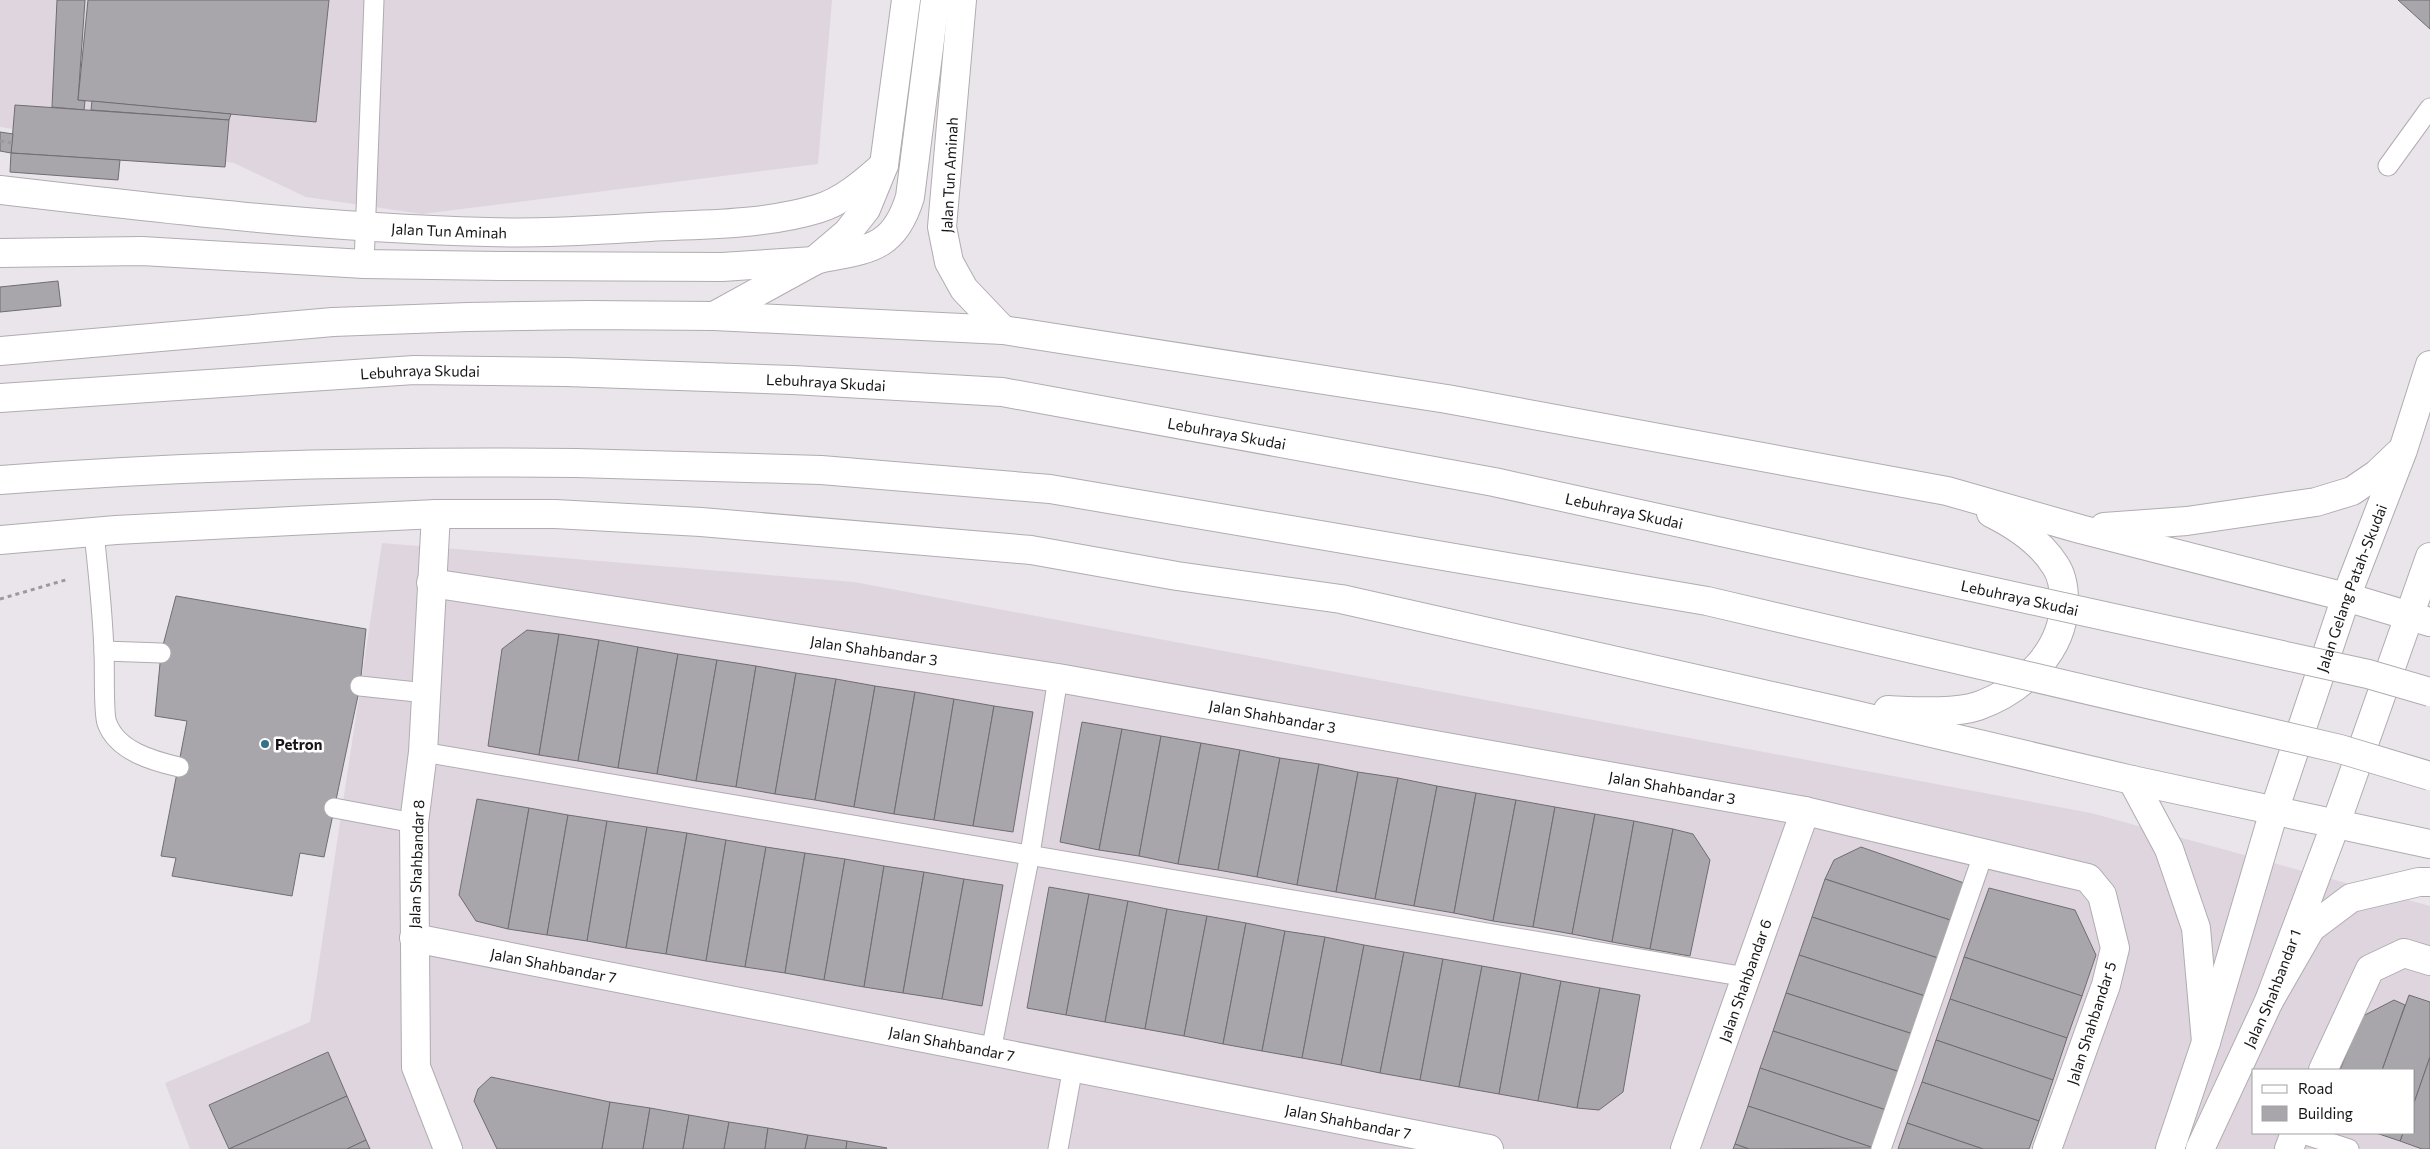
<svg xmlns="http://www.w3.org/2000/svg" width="2430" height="1149" font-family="Commissioner,sans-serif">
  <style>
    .built { fill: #dfd5df; fill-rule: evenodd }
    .building { fill: #a8a6ab; stroke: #6f6d72 }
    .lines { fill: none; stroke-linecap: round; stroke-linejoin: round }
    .service-casing { stroke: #b0acb0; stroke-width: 21 }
    .minor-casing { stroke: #b0acb0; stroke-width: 30 }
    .tertiary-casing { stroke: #b0acb0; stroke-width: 30 }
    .secondary-casing { stroke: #b0acb0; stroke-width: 30 }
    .primary-casing { stroke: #b0acb0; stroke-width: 30 }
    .trunk-casing { stroke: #b0acb0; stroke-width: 30 }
    .path { stroke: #9c989c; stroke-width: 3; stroke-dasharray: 4 4; stroke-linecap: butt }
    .service { stroke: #fff; stroke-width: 19 }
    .minor { stroke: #fff; stroke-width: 28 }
    .tertiary { stroke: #fff; stroke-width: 28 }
    .secondary { stroke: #fff; stroke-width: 28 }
    .primary { stroke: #fff; stroke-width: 28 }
    .trunk { stroke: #fff; stroke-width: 28 }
    .trunk-bridge-casing { stroke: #b0acb0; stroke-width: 30; stroke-linecap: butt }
    .trunk-bridge { stroke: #fff; stroke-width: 28 }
    .poi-dot { fill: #327186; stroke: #fff; stroke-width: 2 }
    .labels { text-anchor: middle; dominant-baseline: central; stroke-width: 5; stroke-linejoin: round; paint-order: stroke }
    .street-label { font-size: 15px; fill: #171517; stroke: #fff }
    .poi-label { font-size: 15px; font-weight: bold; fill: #171517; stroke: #fff; text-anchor: start }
  </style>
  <rect width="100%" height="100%" fill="#eae5ea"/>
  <g class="built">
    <polygon points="0,0 832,0 818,164 422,214 306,197 234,163 0,127"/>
    <path d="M382 543 854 582 2091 813 2430 906V1149H190L165 1083 310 1022ZM2254 1070H2414V1133H2254Z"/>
  </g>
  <g class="building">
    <polygon points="57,0 85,0 78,100 85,101 84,110 52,107"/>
    <polygon points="88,0 329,0 316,122 78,100"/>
    <polygon points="2398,0 2430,0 2430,29"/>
    <polygon points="92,101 231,114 229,120 91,110"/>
    <polygon points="15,105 229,120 225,167 11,153"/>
    <polygon points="0,132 13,134 11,153 0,151"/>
    <polygon points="11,153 120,160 118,180 10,172"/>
    <polygon points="58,281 61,306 0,312 0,287"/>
    <polygon points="176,596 366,629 360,686 324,857 300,853 292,896 172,876 176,858 161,856 187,721 155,716 161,653"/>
    <polygon points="527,630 559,634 539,755 488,746 502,649"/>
    <polygon points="559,634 599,640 578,761 539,755"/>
    <polygon points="599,640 638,647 618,768 578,761"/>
    <polygon points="638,647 678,654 657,774 618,768"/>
    <polygon points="678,654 717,660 696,781 657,774"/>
    <polygon points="717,660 756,666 736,787 696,781"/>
    <polygon points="756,666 796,673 775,794 736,787"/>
    <polygon points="796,673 836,679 815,800 775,794"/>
    <polygon points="836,679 875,686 854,807 815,800"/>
    <polygon points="875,686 915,692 894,814 854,807"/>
    <polygon points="915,692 954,699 934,820 894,814"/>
    <polygon points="954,699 994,706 973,826 934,820"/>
    <polygon points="994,706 1033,712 1013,832 973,826"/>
    <polygon points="1082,722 1122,729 1099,850 1060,842"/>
    <polygon points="1122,729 1161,736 1139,856 1099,850"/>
    <polygon points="1161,736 1201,743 1178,864 1139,856"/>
    <polygon points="1201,743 1240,750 1218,870 1178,864"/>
    <polygon points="1240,750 1280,758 1257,877 1218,870"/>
    <polygon points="1280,758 1319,764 1297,885 1257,877"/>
    <polygon points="1319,764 1358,772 1336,892 1297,885"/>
    <polygon points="1358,772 1398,778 1375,899 1336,892"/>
    <polygon points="1398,778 1437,786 1414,906 1375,899"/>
    <polygon points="1437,786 1476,793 1454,913 1414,906"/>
    <polygon points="1476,793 1516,800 1493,921 1454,913"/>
    <polygon points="477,799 529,808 508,929 476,921 459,895"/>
    <polygon points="1516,800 1555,807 1533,927 1493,921"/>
    <polygon points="1555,807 1595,814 1572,934 1533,927"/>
    <polygon points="529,808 568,815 547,935 508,929"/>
    <polygon points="1595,814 1634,821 1612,942 1572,934"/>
    <polygon points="568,815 607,821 587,941 547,935"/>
    <polygon points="607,821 647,827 626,948 587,941"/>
    <polygon points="1634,821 1673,829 1650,949 1612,942"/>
    <polygon points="647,827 687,833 666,954 626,948"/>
    <polygon points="1673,829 1693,834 1710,860 1690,956 1650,949"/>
    <polygon points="687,833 726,840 706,961 666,954"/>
    <polygon points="726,840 766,847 745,967 706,961"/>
    <polygon points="766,847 805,853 785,973 745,967"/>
    <polygon points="1861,847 1964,883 1950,920 1825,879 1834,860"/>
    <polygon points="805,853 845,859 824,980 785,973"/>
    <polygon points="845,859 884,866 864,987 824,980"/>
    <polygon points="884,866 924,872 903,993 864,987"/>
    <polygon points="924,872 964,879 942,999 903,993"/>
    <polygon points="964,879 1003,885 982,1006 942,999"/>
    <polygon points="1825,879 1950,920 1938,958 1812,917"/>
    <polygon points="1049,887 1089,894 1066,1015 1027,1008"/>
    <polygon points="1989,888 2075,910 2096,955 2082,996 1964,957"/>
    <polygon points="1089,894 1128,901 1105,1022 1066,1015"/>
    <polygon points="1128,901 1167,909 1145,1029 1105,1022"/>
    <polygon points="1167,909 1207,916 1184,1036 1145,1029"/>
    <polygon points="1207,916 1246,923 1223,1044 1184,1036"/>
    <polygon points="1812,917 1938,958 1925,996 1799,955"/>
    <polygon points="1246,923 1285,931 1262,1051 1223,1044"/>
    <polygon points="1285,931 1325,937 1302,1058 1262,1051"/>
    <polygon points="1325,937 1364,945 1341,1065 1302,1058"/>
    <polygon points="1364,945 1404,952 1380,1073 1341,1065"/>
    <polygon points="1404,952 1443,959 1420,1080 1380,1073"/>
    <polygon points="1799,955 1925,996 1913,1034 1786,993"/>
    <polygon points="1964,957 2082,996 2067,1038 1950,999"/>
    <polygon points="1443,959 1482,966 1459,1087 1420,1080"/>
    <polygon points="1482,966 1521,973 1499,1094 1459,1087"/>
    <polygon points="1521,973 1561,981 1538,1101 1499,1094"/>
    <polygon points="1561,981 1600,988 1577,1108 1538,1101"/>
    <polygon points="1600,988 1640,995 1623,1092 1599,1110 1577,1108"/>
    <polygon points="1786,993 1913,1034 1900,1072 1773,1031"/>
    <polygon points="2409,995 2430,1002 2430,1057 2414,1103 2414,1070 2382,1070"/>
    <polygon points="1950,999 2067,1038 2053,1080 1936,1040"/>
    <polygon points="2394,1000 2405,1005 2382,1070 2340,1070 2361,1017"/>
    <polygon points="1773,1031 1900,1072 1886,1110 1760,1068"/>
    <polygon points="1936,1040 2053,1080 2039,1121 1922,1082"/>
    <polygon points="328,1052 347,1096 229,1149 209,1105"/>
    <polygon points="2430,1057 2430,1149 2422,1149 2400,1141 2403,1133 2414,1133 2414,1103"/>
    <polygon points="1760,1068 1886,1110 1874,1148 1748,1106"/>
    <polygon points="491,1077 610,1102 602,1149 497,1149 474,1101 478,1089"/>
    <polygon points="1922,1082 2039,1121 2029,1149 1983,1149 1907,1123"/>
    <polygon points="347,1096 366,1140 347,1149 229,1149"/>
    <polygon points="610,1102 650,1108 643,1149 602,1149"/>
    <polygon points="1748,1106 1874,1148 1749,1149 1735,1144"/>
    <polygon points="650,1108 689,1115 683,1149 643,1149"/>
    <polygon points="689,1115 729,1122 724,1149 683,1149"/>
    <polygon points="729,1122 768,1128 765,1149 724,1149"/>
    <polygon points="1907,1123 1983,1149 1898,1149"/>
    <polygon points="768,1128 808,1135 805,1149 765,1149"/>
    <polygon points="2376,1133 2403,1133 2400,1141"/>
    <polygon points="808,1135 847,1141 846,1149 805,1149"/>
    <polygon points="366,1140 370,1149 347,1149"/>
    <polygon points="847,1141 887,1148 886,1149 846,1149"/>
    <polygon points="1735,1144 1749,1149 1733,1149"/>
  </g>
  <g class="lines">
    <g class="service-casing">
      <g id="service">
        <polyline points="2388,166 2430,108"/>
        <polyline points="364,264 374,0"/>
        <path d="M94 532C98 573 103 613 104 654 105 668 103 713 107 723 117 751 153 761 179 767"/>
        <polyline points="104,651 161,653"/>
        <polyline points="360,686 426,693"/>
        <polyline points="423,752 1746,977"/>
        <polyline points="334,808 414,823"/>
        <polyline points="991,1051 1030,854 1058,678"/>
        <polyline points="2300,1133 2349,1149"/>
        <polyline points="1058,1149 1073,1067"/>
        <polyline points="1881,1149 1984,852"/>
      </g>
    </g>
    <g class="minor-casing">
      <g id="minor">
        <polyline points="436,514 423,752 414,823 416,1067 448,1149"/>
        <path id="s1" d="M431 583 1058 678 1805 811 2088 878 2102 895 2115 948 2106 985 2047 1149"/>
        <path id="s2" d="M414 938 1489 1149"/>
        <polyline points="2323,1070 2370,969 2404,953 2430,961"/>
        <path id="s3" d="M1685 1149 1805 811"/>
        <polyline points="2170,1149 2206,1042 2274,811"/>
        <path id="s4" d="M2200 1149 2269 1001 2336 823"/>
        <polyline points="2289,1149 2295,1133"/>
      </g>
    </g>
    <g class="tertiary-casing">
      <g id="tertiary">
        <path id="s5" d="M0 190C162 209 325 228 487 232 542 234 596 230 650 227 706 224 763 225 817 209 842 202 865 182 884 165"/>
        <polyline points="0,253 142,251 364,264 500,266 722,267 814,261"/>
      </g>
    </g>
    <g class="secondary-casing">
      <g id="secondary">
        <polyline points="962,0 942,227 949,262 964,289 1003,330"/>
        <path d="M819 259C868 249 894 250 910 197L935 0"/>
        <polyline points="714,316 814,261 847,233 866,209 884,165 906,0"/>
      </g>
    </g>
    <g class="primary-casing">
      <g id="primary">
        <polyline points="0,351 333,322 468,317 588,315 714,316 1003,330 1447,399 1947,491 2080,529 2346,597 2430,622"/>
        <polyline points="2104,527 2187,521 2316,502 2352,491 2377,474 2399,453"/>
        <polyline points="0,540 116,530 291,521 436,514 555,514 701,522 1031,550 1177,576 1341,599 1834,710 2132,780 2430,844"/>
        <path d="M1888 710C1913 711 1955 714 1978 706 2023 690 2065 650 2064 601 2064 589 2062 575 2055 565 2040 541 2015 525 1991 513"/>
        <polyline points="2132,780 2169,849 2196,928 2206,1042"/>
        <path id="s6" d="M2274 811 2346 597 2403 450 2430 365"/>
        <polyline points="2336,823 2430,557"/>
        <polyline points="2269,1001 2311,928 2351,898 2419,882 2430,882"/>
      </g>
    </g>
    <g class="trunk-casing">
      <g id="trunk">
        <path id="s7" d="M0 398 414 370 566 372"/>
        <path d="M0 480C192 465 383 461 576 463"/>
      </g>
    </g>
    <g class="path">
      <polyline points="0,141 12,143"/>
      <polyline points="0,599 69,579"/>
    </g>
    <use href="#service" class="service"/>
    <use href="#minor" class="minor"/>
    <use href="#tertiary" class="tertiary"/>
    <use href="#secondary" class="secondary"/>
    <use href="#primary" class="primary"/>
    <use href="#trunk" class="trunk"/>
    <g class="trunk-bridge-casing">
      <g id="trunk-bridge">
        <path id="s8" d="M566 372 793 380 1002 392 1494 482 2368 674 2430 692"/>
        <polyline points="576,463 821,470 1050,489 1707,601 2340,749 2430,776"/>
      </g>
    </g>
    <use href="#trunk-bridge" class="trunk-bridge"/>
  </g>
  <circle class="poi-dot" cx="265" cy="744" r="5"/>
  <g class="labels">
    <g class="street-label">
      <text transform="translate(949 175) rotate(-87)">Jalan Tun Aminah</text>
      <text stroke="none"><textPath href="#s5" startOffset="451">Jalan Tun Aminah</textPath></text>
      <text stroke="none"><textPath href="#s7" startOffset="421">Lebuhraya Skudai</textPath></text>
      <text stroke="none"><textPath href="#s8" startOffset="260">Lebuhraya Skudai</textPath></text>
      <text stroke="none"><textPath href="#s8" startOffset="665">Lebuhraya Skudai</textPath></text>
      <text stroke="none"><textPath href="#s8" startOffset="1070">Lebuhraya Skudai</textPath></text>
      <text stroke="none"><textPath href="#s6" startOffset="236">Jalan Gelang Patah-Skudai</textPath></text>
      <text stroke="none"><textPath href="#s8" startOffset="1475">Lebuhraya Skudai</textPath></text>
      <text stroke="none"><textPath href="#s1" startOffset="448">Jalan Shahbandar 3</textPath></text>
      <text stroke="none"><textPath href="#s1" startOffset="852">Jalan Shahbandar 3</textPath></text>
      <text stroke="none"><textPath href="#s1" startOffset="1258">Jalan Shahbandar 3</textPath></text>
      <text transform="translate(416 864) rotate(-88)">Jalan Shahbandar 8</text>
      <text stroke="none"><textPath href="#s2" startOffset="142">Jalan Shahbandar 7</textPath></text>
      <text stroke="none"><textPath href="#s3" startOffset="179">Jalan Shahbandar 6</textPath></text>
      <text stroke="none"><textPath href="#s4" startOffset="176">Jalan Shahbandar 1</textPath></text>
      <text transform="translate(2091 1023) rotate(-72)">Jalan Shahbandar 5</text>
      <text stroke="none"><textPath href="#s2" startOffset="548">Jalan Shahbandar 7</textPath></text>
      <text stroke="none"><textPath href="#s2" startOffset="952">Jalan Shahbandar 7</textPath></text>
    </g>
    <g class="poi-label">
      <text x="275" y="744">Petron</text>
    </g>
  </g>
  <rect x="2252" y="1069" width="162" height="65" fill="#ffffff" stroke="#a2a1a2"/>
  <rect x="2262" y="1085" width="25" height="8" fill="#ffffff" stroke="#a2a1a2"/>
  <text x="2298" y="1094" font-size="15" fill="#171517">Road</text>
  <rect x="2262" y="1106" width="25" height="15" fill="#a8a6ab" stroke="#a2a1a2"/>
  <text x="2298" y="1119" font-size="15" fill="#171517">Building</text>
</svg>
